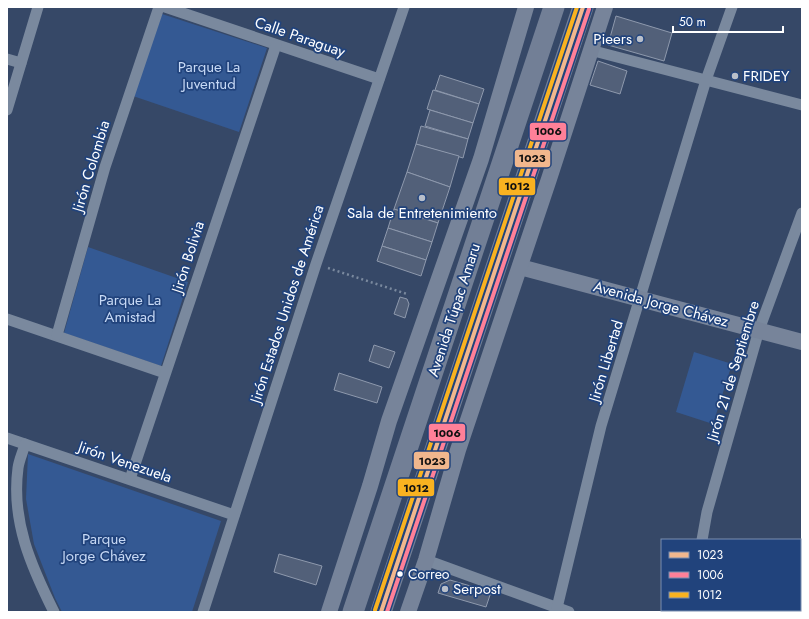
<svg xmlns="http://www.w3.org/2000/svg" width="809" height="619" font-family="Jost,sans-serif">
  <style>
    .green { fill: #345993 }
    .building { fill: #526079; stroke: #8e99ad }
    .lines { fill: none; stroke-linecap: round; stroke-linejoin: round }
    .path { stroke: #7a899e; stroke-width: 2.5; stroke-dasharray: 2 3; stroke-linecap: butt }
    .street { stroke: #7a899e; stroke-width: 11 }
    .secondary { stroke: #77849a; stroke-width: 16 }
    .highway { stroke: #727f96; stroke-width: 21 }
    .bus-1-casing { stroke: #21437c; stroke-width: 7 }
    .bus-2-casing { stroke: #21437c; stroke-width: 7 }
    .bus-3-casing { stroke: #21437c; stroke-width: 7 }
    .bus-1 { stroke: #f1b78d; stroke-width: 4 }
    .bus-2 { stroke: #ff8098; stroke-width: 4 }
    .bus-3 { stroke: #f9b220; stroke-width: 4 }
    .poi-dot { fill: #b9bfca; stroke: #21437c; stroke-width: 1.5 }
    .bus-dot { fill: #fff; stroke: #21437c; stroke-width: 1.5 }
    .labels { text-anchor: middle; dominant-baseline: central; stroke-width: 3.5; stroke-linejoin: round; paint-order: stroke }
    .bus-label { font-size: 14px; fill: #fff; stroke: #21437c; text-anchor: start }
    .street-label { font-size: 15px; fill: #fff; stroke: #21437c }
    .poi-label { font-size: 15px; fill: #fff; stroke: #21437c; text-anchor: start }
    .park-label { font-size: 15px; fill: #c7d9f5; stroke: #21437c }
    .line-badge { stroke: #21437c; stroke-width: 1.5 }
    .pale-badge-label { font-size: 11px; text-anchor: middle; font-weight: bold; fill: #111 }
  </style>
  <rect width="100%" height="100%" fill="#364867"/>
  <g class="green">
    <polygon points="162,14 267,48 239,132 133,96"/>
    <polygon points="88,247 188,282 161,366 64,333"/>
    <polygon points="694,352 732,364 713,424 676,412"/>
    <polygon points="28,454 221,521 192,612 62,612 55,598 34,544 26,499"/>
  </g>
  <g class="building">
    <polygon points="616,16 672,33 664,61 608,45"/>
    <polygon points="598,61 627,71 620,94 590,85"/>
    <polygon points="440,75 484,89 479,104 435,90"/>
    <polygon points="433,90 479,104 473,123 427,109"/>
    <polygon points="430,110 473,123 468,139 425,126"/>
    <polygon points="421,126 468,139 463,158 416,144"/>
    <polygon points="416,144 459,156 450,187 407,172"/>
    <polygon points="407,172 450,187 438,223 394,209"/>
    <polygon points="394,209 438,223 432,242 388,228"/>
    <polygon points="388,228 432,242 426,260 382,246"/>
    <polygon points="382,246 426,260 421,276 377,261"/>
    <polygon points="400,297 407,299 409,304 405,318 394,314"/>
    <polygon points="374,345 395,352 389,368 369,361"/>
    <polygon points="339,373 382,387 377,403 334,390"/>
    <polygon points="279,554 322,566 316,585 274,572"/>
    <polygon points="450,580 491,592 486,607 438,593 441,584"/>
  </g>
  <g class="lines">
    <polyline class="path" points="328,268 407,294"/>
    <g class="street">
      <polyline points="165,7 379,79"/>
      <polyline points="590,50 802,105"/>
      <polyline points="7,59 21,63"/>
      <polyline points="7,110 38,7"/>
      <polyline points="7,319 165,373"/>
      <polyline points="57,335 105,167 159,7"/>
      <polyline points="7,438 234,515"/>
      <path d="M25 444C23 452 19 460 18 468 11 521 31 566 54 612"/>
      <polyline points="130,479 276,45"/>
      <polyline points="702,540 707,512 759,330 802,213"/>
      <polyline points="426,560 569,612"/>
      <polyline points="203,612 316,264 404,7"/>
      <polyline points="556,612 601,426 706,80 732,7"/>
      <polyline points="691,612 691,610"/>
    </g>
    <g class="secondary">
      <polyline points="520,267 802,342"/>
      <polyline points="329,612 370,486 389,421 481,159 526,7"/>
      <polyline points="408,612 426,560 458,450 549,179 605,7"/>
    </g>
    <g class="highway">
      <polyline points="353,612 554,7"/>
      <polyline points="381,612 583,7"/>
    </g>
    <g class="bus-1-casing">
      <polyline id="bus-1" points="381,612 583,7"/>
    </g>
    <g class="bus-2-casing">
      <polyline id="bus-2" points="387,612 589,9"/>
    </g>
    <g class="bus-3-casing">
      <polyline id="bus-3" points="375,610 577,7"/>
    </g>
    <use href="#bus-1" class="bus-1"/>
    <use href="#bus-2" class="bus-2"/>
    <use href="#bus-3" class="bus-3"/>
  </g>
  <g class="poi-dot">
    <circle cx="640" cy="39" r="4"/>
    <circle cx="735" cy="76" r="4"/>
    <circle cx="422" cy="198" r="4"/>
    <circle cx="445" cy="589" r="4"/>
  </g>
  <circle class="bus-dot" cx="400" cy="574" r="3.5"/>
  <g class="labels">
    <g class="bus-label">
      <text x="408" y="574">Correo</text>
    </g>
    <g class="street-label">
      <text transform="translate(300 37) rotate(19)">Calle Paraguay</text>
      <text transform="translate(91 166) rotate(-73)">Jirón Colombia</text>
      <text transform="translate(188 257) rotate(-72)">Jirón Bolivia</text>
      <text transform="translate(287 304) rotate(-72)">Jirón Estados Unidos de América</text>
      <text transform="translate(661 304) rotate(15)">Avenida Jorge Chávez</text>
      <text transform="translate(454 310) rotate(-72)">Avenida Túpac Amaru</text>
      <text transform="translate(606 361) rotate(-73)">Jirón Libertad</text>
      <text transform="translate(733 371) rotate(-73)">Jirón 21 de Septiembre</text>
      <text transform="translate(125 462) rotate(19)">Jirón Venezuela</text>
    </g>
    <g class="poi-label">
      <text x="632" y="39" text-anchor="end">Pieers</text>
      <text x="743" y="76">FRIDEY</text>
      <text x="422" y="213" text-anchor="middle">Sala de Entretenimiento</text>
      <text x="453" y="589">Serpost</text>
    </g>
    <g class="park-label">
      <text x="209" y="67">Parque La<tspan x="209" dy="17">Juventud</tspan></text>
      <text x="130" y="300">Parque La<tspan x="130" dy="17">Amistad</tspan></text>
      <text x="104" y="539">Parque<tspan x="104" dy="17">Jorge Chávez</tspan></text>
    </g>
  </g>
  <g class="line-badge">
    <rect x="529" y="122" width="38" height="19" rx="4" fill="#ff8098"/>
    <rect x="514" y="149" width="37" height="19" rx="4" fill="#f1b78d"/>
    <rect x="498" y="177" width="38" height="19" rx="4" fill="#f9b220"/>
    <rect x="428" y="423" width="38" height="19" rx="4" fill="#ff8098"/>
    <rect x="413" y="451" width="37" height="19" rx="4" fill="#f1b78d"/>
    <rect x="397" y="478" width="38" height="19" rx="4" fill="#f9b220"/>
  </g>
  <g class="pale-badge-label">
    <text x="548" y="135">1006</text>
    <text x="532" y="162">1023</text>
    <text x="517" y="190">1012</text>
    <text x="447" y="437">1006</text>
    <text x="432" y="465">1023</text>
    <text x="416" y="492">1012</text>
  </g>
  <rect width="809" height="619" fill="none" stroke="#ffffff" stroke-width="16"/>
  <rect x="661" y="539" width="140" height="72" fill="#21437c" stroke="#7a8eb0"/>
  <rect x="669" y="552" width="20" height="6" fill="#f1b78d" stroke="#7a8eb0"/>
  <text x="697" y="559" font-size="12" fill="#ffffff">1023</text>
  <rect x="669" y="572" width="20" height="6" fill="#ff8098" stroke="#7a8eb0"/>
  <text x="697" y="579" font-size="12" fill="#ffffff">1006</text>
  <rect x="669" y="592" width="20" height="6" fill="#f9b220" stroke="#7a8eb0"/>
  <text x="697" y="599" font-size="12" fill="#ffffff">1012</text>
  <path d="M673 26v6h110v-6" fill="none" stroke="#ffffff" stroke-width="2"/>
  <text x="679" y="26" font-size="12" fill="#ffffff" stroke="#21437c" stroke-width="3" paint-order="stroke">50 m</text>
</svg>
